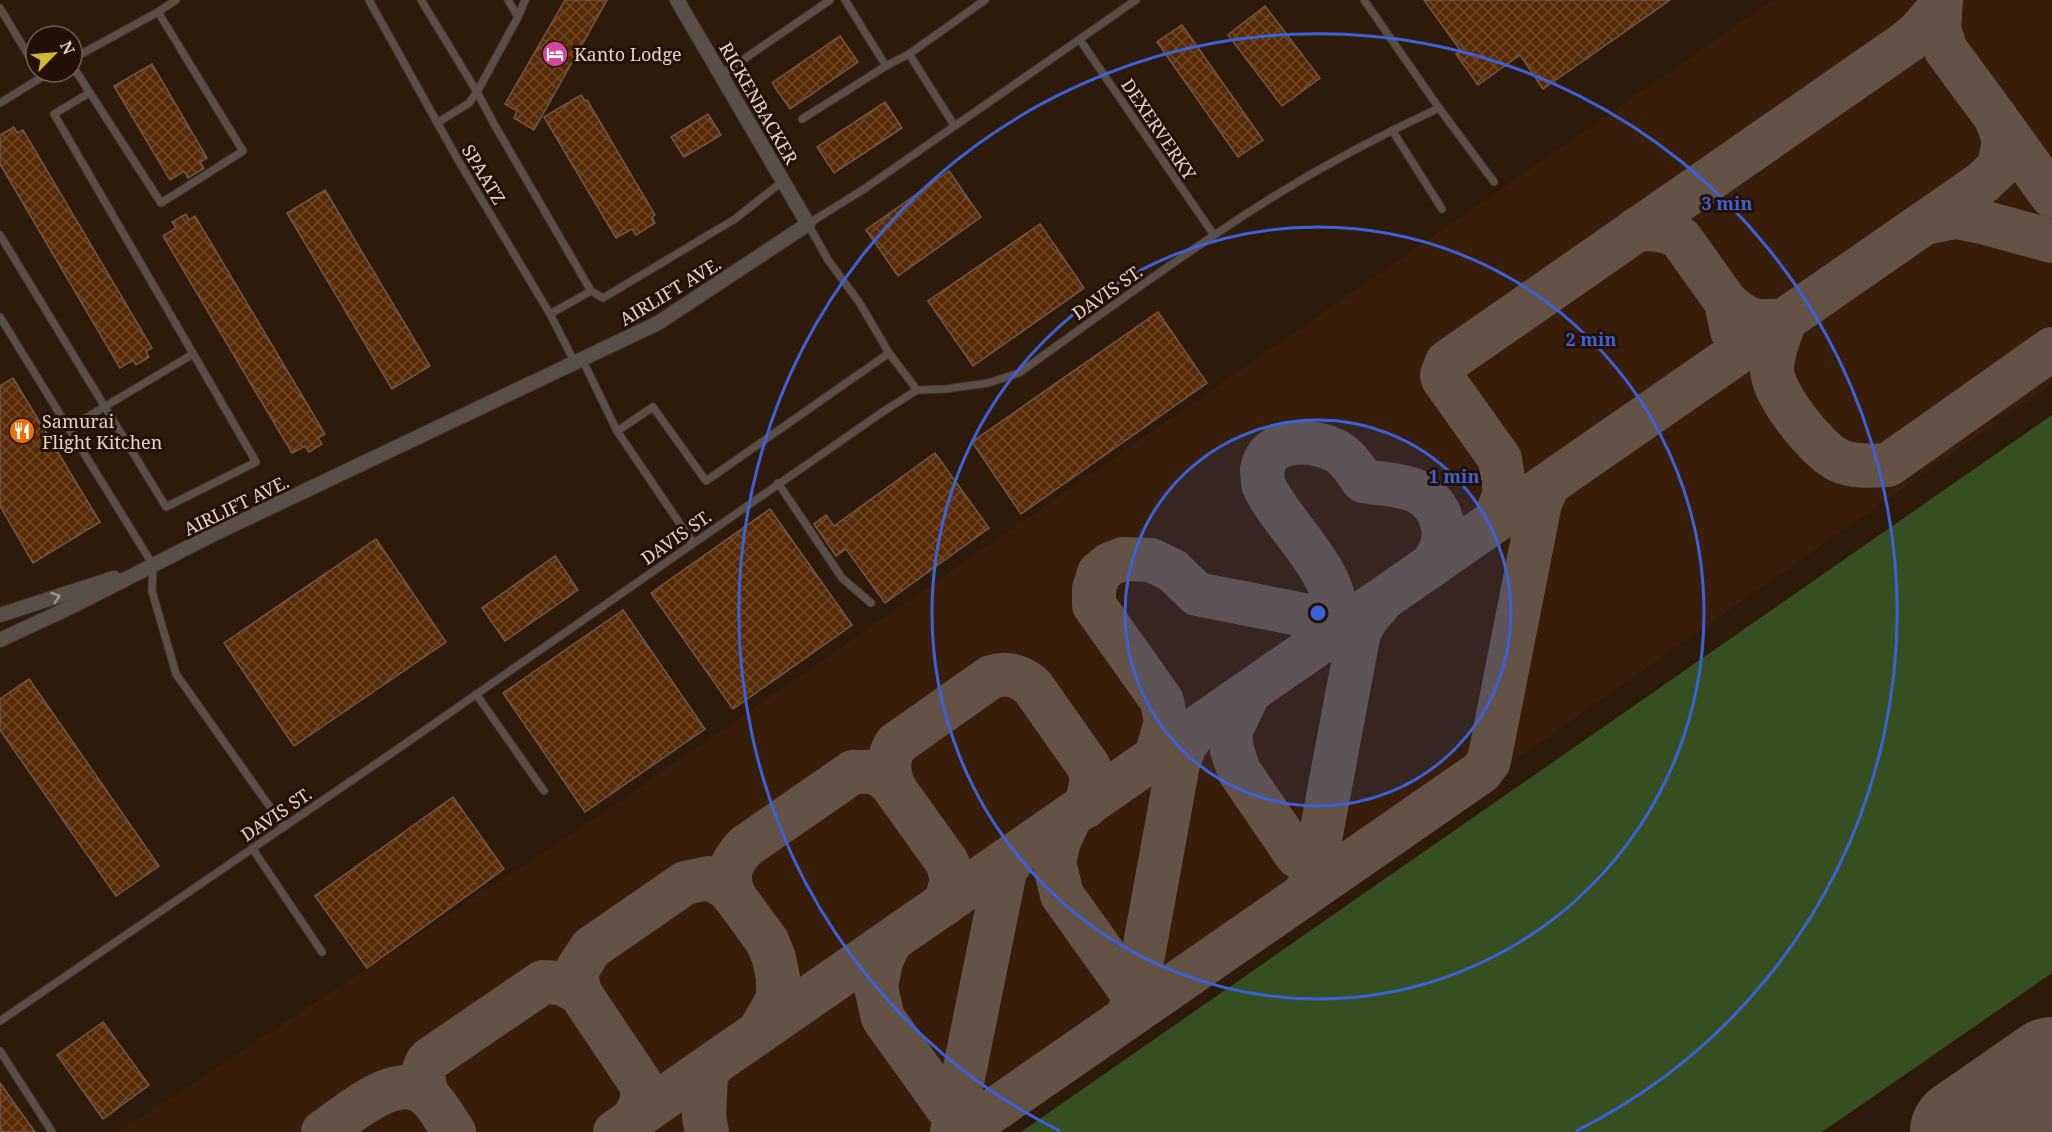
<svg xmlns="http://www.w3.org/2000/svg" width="2052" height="1132" font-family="'Noto Serif',serif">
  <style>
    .built { fill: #371d0a }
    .green { fill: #364f21 }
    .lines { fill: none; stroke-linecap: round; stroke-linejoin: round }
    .taxiway { stroke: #645246; stroke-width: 44 }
    .runway { stroke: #645246; stroke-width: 108 }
    .building { fill: url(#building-cross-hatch); stroke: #715848; stroke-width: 1.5 }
    .service-casing { stroke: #473426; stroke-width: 9 }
    .minor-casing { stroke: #473426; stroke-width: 16 }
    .service { stroke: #5a4f48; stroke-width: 7 }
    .minor { stroke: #5a4f48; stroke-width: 14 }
    .oneway { stroke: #a49890 }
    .ring { fill: none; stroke: #3a62d6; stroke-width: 3 }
    .labels { text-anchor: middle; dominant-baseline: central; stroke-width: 6; stroke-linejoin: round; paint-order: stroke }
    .poi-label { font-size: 18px; fill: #e1d3ca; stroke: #241004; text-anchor: start }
    .street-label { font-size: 18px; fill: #e1d3ca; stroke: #241004 }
    .centre { fill: #3a62d6; stroke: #241004; stroke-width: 3 }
    .ring-label { font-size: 18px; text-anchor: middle; font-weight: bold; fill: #3a62d6; stroke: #241004; stroke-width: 6; stroke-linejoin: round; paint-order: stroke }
  </style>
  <defs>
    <pattern id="building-cross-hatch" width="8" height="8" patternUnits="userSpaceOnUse" patternTransform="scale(1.5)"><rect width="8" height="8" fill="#582b06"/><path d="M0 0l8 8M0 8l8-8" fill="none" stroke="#704929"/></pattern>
  </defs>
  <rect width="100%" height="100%" fill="#2e1a0b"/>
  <polygon class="built" points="1773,0 2052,0 2052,384 984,1132 119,1132 591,821"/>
  <polygon class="green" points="2052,415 2052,973 1822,1132 1021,1132"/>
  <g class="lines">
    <g class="taxiway">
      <polyline points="1996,118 2052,196"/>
      <polyline points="1925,223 1956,217 1986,223 2052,241"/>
      <path d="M1637 229C1653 229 1668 229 1681 239L1726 302 1732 331"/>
      <path d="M1726 302C1747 322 1757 323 1785 320 1780 335 1772 353 1772 369 1772 394 1816 449 1838 460 1852 467 1872 466 1888 465L2052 349"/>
      <polyline points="1495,521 1505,492 1500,459 1443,379 1442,375 1447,362 1907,42 1919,32 1940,7"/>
      <path d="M1323 641C1327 631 1333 620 1334 610 1337 571 1278 520 1263 484 1263 480 1262 474 1262 470 1268 435 1316 439 1338 452 1349 459 1356 471 1363 481 1380 484 1402 484 1418 492 1438 502 1449 527 1441 548 1439 554 1435 560 1432 565"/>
      <polyline points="1249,692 1230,732 1232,750 1239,771 1297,856 1315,864 1339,867"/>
      <polyline points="1157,753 1166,722 1162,701 1094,605 1094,589 1099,573 1110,564 1123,559 1151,560 1172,570 1197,594 1329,620 1357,618"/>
      <path d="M893 785C888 769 887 758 896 744L991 677C1007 672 1019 675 1032 686L1089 767 1092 780 1086 806"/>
      <polyline points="1070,817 1059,841 1054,862 1062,895 1127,986 1148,992 1158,990"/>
      <polyline points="1304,895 1313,877 1359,632 1367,618 1379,604"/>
      <path d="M734 896C726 875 730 862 746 846L853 772H874L889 781 947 862 952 878 947 899 943 905"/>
      <polyline points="890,942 881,961 876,987 883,1018 946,1106 963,1113 978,1111"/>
      <polyline points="580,993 577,979 578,968 591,948 685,883 709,878 726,887 734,896 767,941 774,958 778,978 778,999 759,1032"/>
      <polyline points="1127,1017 1136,994 1178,764 1185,745 1198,728"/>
      <path d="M426 1094C424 1081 420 1069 430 1059L543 982 562 983 580 993 641 1084C644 1102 640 1109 630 1123"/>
      <path d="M323 1132C348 1115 396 1070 426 1094 437 1103 446 1121 454 1132"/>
      <polyline points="615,1132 1982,183 1999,167 2004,140 1996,118 1946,50 1939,29 1941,0"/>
      <polyline points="707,1132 704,1117 706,1073 713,1065"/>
      <polyline points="952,1132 1005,871 1016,854"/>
      <polyline points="962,1132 1481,772 1489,761 1540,503 1548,485"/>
    </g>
    <polyline class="runway" points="1964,1132 2052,1071"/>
  </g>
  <g class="building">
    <polygon points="565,0 607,0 534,130 514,118 517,111 505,104"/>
    <polygon points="1424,0 1670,0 1543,89 1520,55 1478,85 1456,54 1461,51"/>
    <polygon points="1265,6 1320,78 1282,106 1228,35"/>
    <polygon points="1182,25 1263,140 1238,157 1157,42"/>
    <polygon points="840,36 858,62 790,109 772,83"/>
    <polygon points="152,64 207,158 200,162 204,168 188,178 184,171 170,180 114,86"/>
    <polygon points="581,95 585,101 587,100 655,215 652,217 655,223 636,235 632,229 616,238 544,117"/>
    <polygon points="885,102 902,128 834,173 817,147"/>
    <polygon points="708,114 721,135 684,157 671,137"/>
    <polygon points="14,127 17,133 23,130 152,348 146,352 149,357 136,365 133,360 120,368 0,164 0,135"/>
    <polygon points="949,171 981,217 898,276 866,230"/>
    <polygon points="325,190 430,366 392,389 287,213"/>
    <polygon points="186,214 189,220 195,216 325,434 318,438 322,444 309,452 305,446 292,453 163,236 176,228 172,222"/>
    <polygon points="1040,224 1084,288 973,366 928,301"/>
    <polygon points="1158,312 1207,383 1021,514 972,442"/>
    <polygon points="13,378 100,522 33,563 0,506 0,386"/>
    <polygon points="935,453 989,528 885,603 846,549 836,556 814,524 826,515 834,526"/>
    <polygon points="770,509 852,625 733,709 651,593"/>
    <polygon points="376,539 446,642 294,746 224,643"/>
    <polygon points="555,556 578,590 505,641 482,608"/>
    <polygon points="623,610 705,729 585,812 503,693"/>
    <polygon points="29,679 159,866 116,896 0,730 0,699"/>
    <polygon points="453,797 504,869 367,968 315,896"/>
    <polygon points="103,1022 149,1085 103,1119 57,1055"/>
    <polygon points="0,1083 35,1132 0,1132"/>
  </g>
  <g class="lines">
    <g class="service-casing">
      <g id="service">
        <polyline points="369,0 458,160 550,314 575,363"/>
        <polyline points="421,0 477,92 494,124 591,291 550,314"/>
        <polyline points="508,0 518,17"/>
        <polyline points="845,0 886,66"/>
        <polyline points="1364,0 1439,108 1494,182"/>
        <polyline points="0,8 36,68"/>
        <polyline points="1080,40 1214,235"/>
        <polyline points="909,54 954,125"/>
        <polyline points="72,59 158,12 176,0"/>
        <polyline points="72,65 161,203 243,151 158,12"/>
        <polyline points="722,74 830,0"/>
        <polyline points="0,103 50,72"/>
        <polyline points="802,119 886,66 909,54 985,0"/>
        <polyline points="437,123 469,103 477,92 518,17 525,0"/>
        <polyline points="1392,130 1442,209"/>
        <polyline points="0,235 166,507 256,462 54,114 89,93"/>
        <polyline points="591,291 603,298 735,219 783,181"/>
        <polyline points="0,317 153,565 152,591 176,674 284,827"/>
        <polyline points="582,359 617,431 693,543"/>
        <polyline points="917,390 889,353 859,302 828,260 808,224 864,189 1136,0"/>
        <polyline points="69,428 193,354"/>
        <polyline points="617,431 653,407 706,481 889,353"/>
        <polyline points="778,483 842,578 871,603"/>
        <polyline points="476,694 544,791"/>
        <polyline points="252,848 322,952"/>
        <path d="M0 1021 389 755 881 413 917 390 946 389 988 383 1019 373C1083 327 1147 280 1213 236 1284 187 1361 144 1439 108"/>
        <polyline points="0,1051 52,1132"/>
      </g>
    </g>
    <g class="minor-casing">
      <g id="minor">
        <polyline points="0,615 114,578"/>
        <polyline points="0,640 75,605 214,534 658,323 808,224 677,0"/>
      </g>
    </g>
    <use href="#service" class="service"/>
    <use href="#minor" class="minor"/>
  </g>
  <defs><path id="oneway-chevron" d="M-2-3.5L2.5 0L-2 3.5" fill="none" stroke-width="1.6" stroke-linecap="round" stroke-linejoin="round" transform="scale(1.5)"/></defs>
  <use class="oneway" href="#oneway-chevron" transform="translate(56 597) rotate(-18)"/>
  <circle cx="1318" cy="613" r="193" fill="#3a62d6" fill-opacity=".12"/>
  <g class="ring">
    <circle cx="1318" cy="613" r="193"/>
    <circle cx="1318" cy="613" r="386"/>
    <path d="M1060 1131A579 579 0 1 1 1576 1131"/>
  </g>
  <defs>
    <g id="hotel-disc" transform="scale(1.35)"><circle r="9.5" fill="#d1479c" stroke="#241004"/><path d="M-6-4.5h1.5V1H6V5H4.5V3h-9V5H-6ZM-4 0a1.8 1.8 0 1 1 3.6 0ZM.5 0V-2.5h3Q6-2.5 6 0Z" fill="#fff"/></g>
    <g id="restaurant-disc" transform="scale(1.35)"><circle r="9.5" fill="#e8710a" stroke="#241004"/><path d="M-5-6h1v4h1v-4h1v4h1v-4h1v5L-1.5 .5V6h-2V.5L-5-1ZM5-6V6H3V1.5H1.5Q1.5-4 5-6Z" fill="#fff"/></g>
  </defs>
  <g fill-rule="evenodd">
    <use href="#hotel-disc" x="555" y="54"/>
    <use href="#restaurant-disc" x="22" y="431"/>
  </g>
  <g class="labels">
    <g class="poi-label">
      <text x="574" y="54">Kanto Lodge</text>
      <text x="42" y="421">Samurai<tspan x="42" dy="21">Flight Kitchen</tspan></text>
    </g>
    <g class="street-label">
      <text transform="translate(759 103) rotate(60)">RICKENBACKER</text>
      <text transform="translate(1159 129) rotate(56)">DEXERVERKY</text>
      <text transform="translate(484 174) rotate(59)">SPAATZ</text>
      <text transform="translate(670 291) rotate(-31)">AIRLIFT AVE.</text>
      <text transform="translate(1107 292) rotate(-35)">DAVIS ST.</text>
      <text transform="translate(236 505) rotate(-26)">AIRLIFT AVE.</text>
      <text transform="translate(676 537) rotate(-35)">DAVIS ST.</text>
      <text transform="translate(276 814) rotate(-34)">DAVIS ST.</text>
    </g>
  </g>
  <circle cx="1318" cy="613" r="9" class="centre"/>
  <g class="ring-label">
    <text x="1727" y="210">3 min</text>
    <text x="1591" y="346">2 min</text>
    <text x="1454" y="483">1 min</text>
  </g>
  <g transform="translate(54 54) rotate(65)"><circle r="28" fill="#241004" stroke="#705e53" stroke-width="1.5"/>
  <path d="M0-4.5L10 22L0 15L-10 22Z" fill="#cfb837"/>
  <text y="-9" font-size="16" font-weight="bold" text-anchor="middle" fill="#e1d3ca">N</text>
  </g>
</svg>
